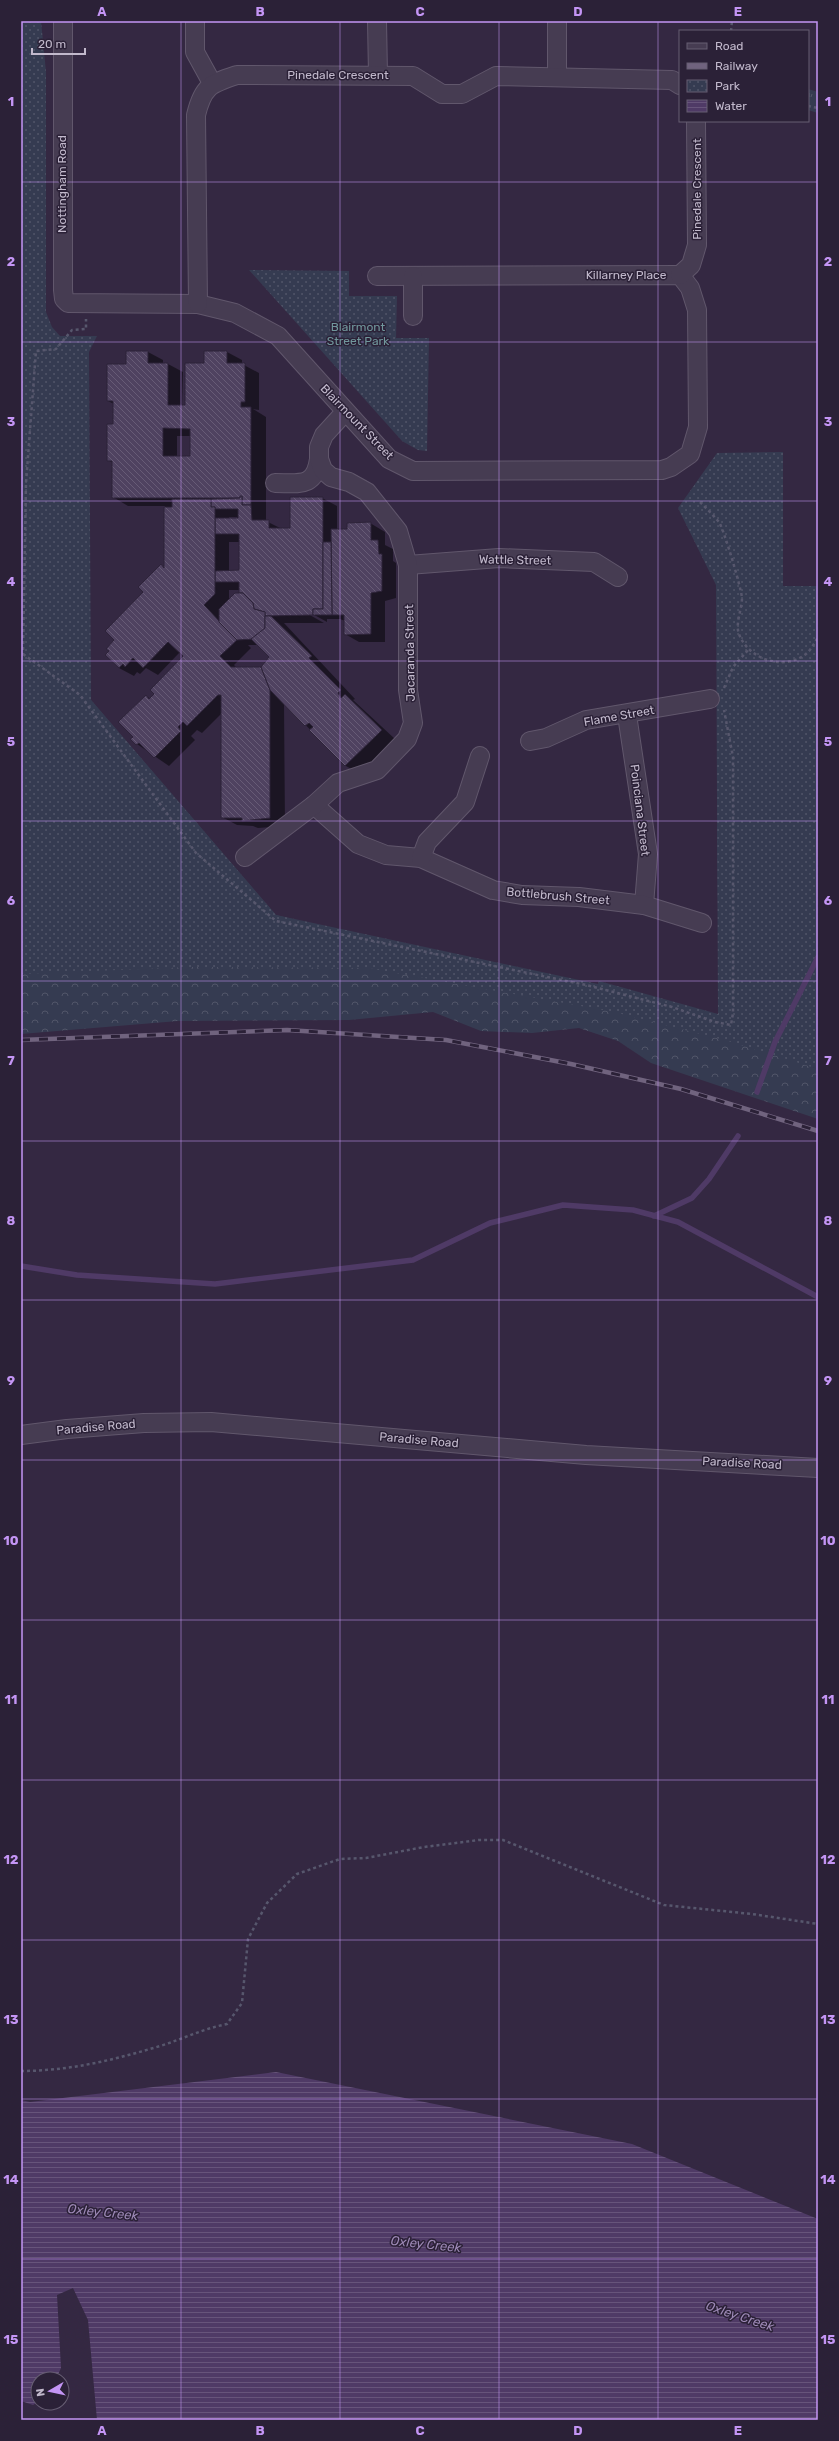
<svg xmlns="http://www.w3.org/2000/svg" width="839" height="2441" font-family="Rubik,sans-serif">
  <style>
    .grass { fill: url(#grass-tufts) }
    .forest { fill: url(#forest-crowns) }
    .park { fill: url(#park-dots) }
    .water { fill: url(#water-rules) }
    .shadow { fill: #0007; fill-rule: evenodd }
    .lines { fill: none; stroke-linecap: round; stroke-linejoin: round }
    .stream { stroke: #4f3a66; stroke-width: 5.5 }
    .building { fill: url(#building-back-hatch); stroke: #2d2339; fill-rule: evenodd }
    .minor-casing { stroke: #61576c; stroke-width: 20 }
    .path { stroke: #57576d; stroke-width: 2.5; stroke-dasharray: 3 3; stroke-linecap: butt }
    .minor { stroke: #463c52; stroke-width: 18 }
    .rail-casing { stroke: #70637e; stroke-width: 4.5 }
    .rail { stroke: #2b2137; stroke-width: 3; stroke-dasharray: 9; stroke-linecap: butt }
    .grid { fill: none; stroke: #c495f5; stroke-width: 1; stroke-opacity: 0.55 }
    .labels { text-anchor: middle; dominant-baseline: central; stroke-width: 3; stroke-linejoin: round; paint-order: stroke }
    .street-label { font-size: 12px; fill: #c2b9cc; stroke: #2b2137 }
    .park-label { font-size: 12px; fill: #71979c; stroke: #2b2137 }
    .water-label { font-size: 13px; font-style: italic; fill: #9d89b6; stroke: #2b2137 }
    .neatline { fill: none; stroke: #c495f5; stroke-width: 1.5 }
    .grid-label { font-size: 13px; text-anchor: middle; font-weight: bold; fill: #c495f5 }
  </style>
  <defs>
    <pattern id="grass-tufts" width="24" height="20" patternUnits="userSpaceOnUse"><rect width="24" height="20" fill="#353b51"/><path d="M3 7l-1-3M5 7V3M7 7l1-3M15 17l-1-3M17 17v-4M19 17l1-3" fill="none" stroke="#515569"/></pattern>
    <pattern id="forest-crowns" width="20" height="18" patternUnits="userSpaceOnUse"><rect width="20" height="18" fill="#353b51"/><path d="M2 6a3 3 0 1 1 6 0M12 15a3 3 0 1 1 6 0" fill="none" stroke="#515569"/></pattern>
    <pattern id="park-dots" width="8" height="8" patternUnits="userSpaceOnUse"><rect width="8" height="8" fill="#353b51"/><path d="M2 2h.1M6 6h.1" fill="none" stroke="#515569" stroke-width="1.8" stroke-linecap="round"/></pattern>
    <pattern id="water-rules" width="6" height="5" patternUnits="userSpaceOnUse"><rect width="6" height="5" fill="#4f3a66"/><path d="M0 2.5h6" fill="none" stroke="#67547b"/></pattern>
    <pattern id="building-back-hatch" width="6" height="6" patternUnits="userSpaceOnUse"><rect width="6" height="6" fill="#4f4260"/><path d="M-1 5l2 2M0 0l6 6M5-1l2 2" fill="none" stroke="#675b76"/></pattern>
  </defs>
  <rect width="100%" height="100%" fill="#342842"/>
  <polygon class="grass" points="808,89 818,92 818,113 808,110"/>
  <polygon class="forest" points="21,680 91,700 276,915 594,993 720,1028 734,1016 719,999 717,828 727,803 818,996 818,1045 812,1067 818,1069 818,1119 651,1063 618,1041 579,1028 532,1033 481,1031 433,1012 349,1020 178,1021 21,1034"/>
  <g class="park">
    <polygon points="21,21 41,21 46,72 46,312 52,327 60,336 97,336 89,352 91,700 276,915 598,984 599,981 718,1014 716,585 678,508 717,453 783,452 783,586 818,586 818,1069 728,1041 614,1012 368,968 190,967 21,974"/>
    <polygon points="249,270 349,271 349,296 397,296 396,338 429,338 427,451 418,450 402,441"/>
  </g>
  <polygon class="water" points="276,2072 632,2144 818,2219 818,2420 97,2420 88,2320 73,2288 57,2295 61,2368 56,2379 38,2379 38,2402 33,2405 21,2401 21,2100 30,2102"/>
  <path class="shadow" d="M127 352H148L163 360V364H168L183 372 182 406H186L205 364V352H227L242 360V364L259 373V410L253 409 266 417V521L282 529H291L322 498 337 506V530H348L370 523 385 532V545L393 549V561L396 563V598L385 601V642H359L345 634V621L340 619H327V622L309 612 308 614 324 623H284L355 699 353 700 395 739 360 774 346 766 284 703 285 826 258 828 253 826 237 825 222 817V713L202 733 197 730 191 736 195 740 169 766 137 744 134 737 146 696 151 699 185 656 180 652 158 675 146 668 140 674 137 672 134 676 119 668 116 640 161 566 165 568V506H128L113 497V463L108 460 114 425V404L108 401 127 365ZM177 436H191V457H177ZM229 517H237V519H229ZM229 542H240V571H229ZM229 590H240L243 594 229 600ZM248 645H258L270 657 261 668H237L234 665 251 648Z"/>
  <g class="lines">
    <g class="stream">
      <polyline points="757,1092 775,1042 818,957"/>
      <polyline points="654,1216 692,1198 709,1179 738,1136"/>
      <polyline points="21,1266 77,1275 215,1284 413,1260 490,1223 563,1205 633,1210 678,1222 818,1297"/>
    </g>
  </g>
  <g class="building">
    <path d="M126 351H148V363H168V405H185V363H204V351H227V363H245V402H241V407H251V505H242V496L240 498H112V461H107V424H113V401H107V364H126ZM163 428 190 429V456H163Z"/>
    <polygon points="240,496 242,496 242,505 251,505 252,520 269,520 269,528 290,528 290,497 323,497 323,609 313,609 313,615 265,616 265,612 254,609 253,603 243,593 239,593 239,582 215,582 215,571 239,570 239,534 215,534 215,518 238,518 238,509 215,509 215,507 211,507 211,499 240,498"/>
    <polygon points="172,499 211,499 211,507 215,507 215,594 204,605 237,640 220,656 231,667 261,667 270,690 270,818 242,821 242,818 221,818 221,695 218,695 187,726 183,722 178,727 181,731 154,758 139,743 136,745 130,739 133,737 118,722 146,695 149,699 154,694 150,690 183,656 168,642 143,668 133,658 125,667 123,664 119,668 105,655 109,651 106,649 114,640 105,631 143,592 138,587 161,564 164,568 164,507 172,507"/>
    <polygon points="371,522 371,540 378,540 379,554 382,554 382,591 371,593 371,634 344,635 344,615 332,615 331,529 347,529 347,523"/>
    <polygon points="323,542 331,542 332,615 313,615 313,609 323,609"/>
    <polygon points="235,593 243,593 253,603 254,609 265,612 265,628 254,639 237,640 219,622 219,609"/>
    <polygon points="265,616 271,616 312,656 309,658 341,690 338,693 341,698 345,694 382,730 345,766 309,730 313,727 309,723 305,726 270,690 261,667 269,657 251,639 265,628"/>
  </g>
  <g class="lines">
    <g class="minor-casing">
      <g id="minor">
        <polyline points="63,21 63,290 64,299 68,303 198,304 235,313 278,336 389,459 413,471 662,470 671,467 690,454 698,427 697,310 690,288 680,275 377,276"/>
        <polyline points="195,21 195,52 212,83"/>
        <polyline points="377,21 378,75"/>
        <polyline points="557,76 557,21"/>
        <polyline points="680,275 691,265 697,245 696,121"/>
        <path d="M198 304 196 115C203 86 210 84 237 75L413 76 442 94H462L496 76 672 80 680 85"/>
        <polyline points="413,316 413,276"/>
        <path d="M275 483C299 483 315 488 319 459"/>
        <polyline points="408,565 499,558 594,562 618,577"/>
        <polyline points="627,715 648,854 644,905"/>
        <polyline points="530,741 546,738 586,720 710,699"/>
        <polyline points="314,805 358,844 386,855 421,858 493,890 522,895 579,897 644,905 702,923"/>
        <polyline points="245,857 314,805 338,783 377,770 407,739 413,723 408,690 408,565 398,531 367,492 349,482 331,477 323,470 319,459 319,447 324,435 345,412"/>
        <polyline points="421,858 427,842 465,802 480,756"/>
        <polyline points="21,1435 67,1429 144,1423 211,1422 586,1455 818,1468"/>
      </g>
    </g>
    <g class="path">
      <polyline points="731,31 732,21"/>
      <polyline points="808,106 818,108"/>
      <path d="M700 502C706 508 713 515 719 522 724 530 741 587 742 598 742 609 735 624 739 634 748 659 782 670 803 656 810 652 814 644 818 637"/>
      <polyline points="21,654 23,654 26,483 36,351 56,349 72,330 86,329 86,319"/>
      <polyline points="23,654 80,695 196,853 276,921 586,985 672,1007 715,1022 731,1025 733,1013 733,757 724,710"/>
      <polyline points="724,688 733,667 749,649"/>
      <path d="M21 2071C69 2071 114 2060 160 2046 183 2039 202 2029 227 2024L242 2003 248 1939 267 1903 297 1874 340 1859 366 1858 424 1847 479 1840H503L664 1905 752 1914 818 1924"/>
    </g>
    <use href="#minor" class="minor"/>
    <g class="rail-casing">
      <polyline id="rail" points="21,1040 287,1030 446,1040 571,1064 681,1089 818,1131"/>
    </g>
    <use href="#rail" class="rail"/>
  </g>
  <path class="grid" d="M181 21V2420M340 21V2420M499 21V2420M658 21V2420M21 182H818M21 342H818M21 501H818M21 661H818M21 821H818M21 981H818M21 1141H818M21 1300H818M21 1460H818M21 1620H818M21 1780H818M21 1940H818M21 2099H818M21 2259H818"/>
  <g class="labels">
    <g class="street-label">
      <text x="338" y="75">Pinedale Crescent</text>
      <text transform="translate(62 184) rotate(-90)">Nottingham Road</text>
      <text transform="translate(697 189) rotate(-90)">Pinedale Crescent</text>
      <text x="626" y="275">Killarney Place</text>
      <text transform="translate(357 422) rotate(46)">Blairmount Street</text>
      <text transform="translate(515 560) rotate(1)">Wattle Street</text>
      <text transform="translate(410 653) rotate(-91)">Jacaranda Street</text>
      <text transform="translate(619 716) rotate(-10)">Flame Street</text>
      <text transform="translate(640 810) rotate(83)">Poinciana Street</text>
      <text transform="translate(558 896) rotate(5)">Bottlebrush Street</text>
      <text transform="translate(96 1427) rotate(-5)">Paradise Road</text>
      <text transform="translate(419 1440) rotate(5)">Paradise Road</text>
      <text transform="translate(742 1463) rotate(3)">Paradise Road</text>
    </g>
    <g class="park-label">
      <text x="358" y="327">Blairmont<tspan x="358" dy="14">Street Park</tspan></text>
    </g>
    <g class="water-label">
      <text transform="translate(103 2212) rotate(6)">Oxley Creek</text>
      <text transform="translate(426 2244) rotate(6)">Oxley Creek</text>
      <text transform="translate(740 2316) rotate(18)">Oxley Creek</text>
    </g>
  </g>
  <rect width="839" height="2441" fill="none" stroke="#2b2137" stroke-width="44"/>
  <rect x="679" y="30" width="130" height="92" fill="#2b2137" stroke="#675e73"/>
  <rect x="687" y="43" width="20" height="6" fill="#463c52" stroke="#675e73"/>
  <text x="715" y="50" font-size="12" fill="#c2b9cc">Road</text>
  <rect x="687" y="63" width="20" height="6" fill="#70637e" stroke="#675e73"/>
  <text x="715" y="70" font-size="12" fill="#c2b9cc">Railway</text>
  <rect x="687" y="80" width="20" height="12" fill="url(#park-dots)" stroke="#675e73"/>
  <text x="715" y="90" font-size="12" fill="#c2b9cc">Park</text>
  <rect x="687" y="100" width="20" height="12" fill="url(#water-rules)" stroke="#675e73"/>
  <text x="715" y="110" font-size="12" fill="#c2b9cc">Water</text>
  <g transform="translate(50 2391) rotate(261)"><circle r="19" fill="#2b2137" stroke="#675e73"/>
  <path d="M0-3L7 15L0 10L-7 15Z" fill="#c495f5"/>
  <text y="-6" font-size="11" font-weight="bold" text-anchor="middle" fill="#c2b9cc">N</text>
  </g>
  <path d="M32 48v6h53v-6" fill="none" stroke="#c2b9cc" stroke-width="2"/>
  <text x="38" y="48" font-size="12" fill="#c2b9cc" stroke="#2b2137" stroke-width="3" paint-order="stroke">20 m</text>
  <rect x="22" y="22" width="795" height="2397" class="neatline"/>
  <g class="grid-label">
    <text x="102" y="16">A</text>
    <text x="260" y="16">B</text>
    <text x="420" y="16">C</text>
    <text x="578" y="16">D</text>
    <text x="738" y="16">E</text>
    <text x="11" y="106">1</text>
    <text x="828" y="106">1</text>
    <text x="11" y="266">2</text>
    <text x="828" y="266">2</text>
    <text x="11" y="426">3</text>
    <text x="828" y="426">3</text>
    <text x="11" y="586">4</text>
    <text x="828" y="586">4</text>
    <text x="11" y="746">5</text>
    <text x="828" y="746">5</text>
    <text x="11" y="905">6</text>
    <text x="828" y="905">6</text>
    <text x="11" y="1065">7</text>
    <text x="828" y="1065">7</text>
    <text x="11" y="1225">8</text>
    <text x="828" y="1225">8</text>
    <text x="11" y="1385">9</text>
    <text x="828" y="1385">9</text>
    <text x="11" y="1545">10</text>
    <text x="828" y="1545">10</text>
    <text x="11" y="1704">11</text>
    <text x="828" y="1704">11</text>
    <text x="11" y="1864">12</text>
    <text x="828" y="1864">12</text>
    <text x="11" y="2024">13</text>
    <text x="828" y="2024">13</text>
    <text x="11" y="2184">14</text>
    <text x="828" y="2184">14</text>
    <text x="11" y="2344">15</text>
    <text x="828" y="2344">15</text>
    <text x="102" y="2435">A</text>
    <text x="260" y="2435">B</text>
    <text x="420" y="2435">C</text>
    <text x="578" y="2435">D</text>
    <text x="738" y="2435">E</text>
  </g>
</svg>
